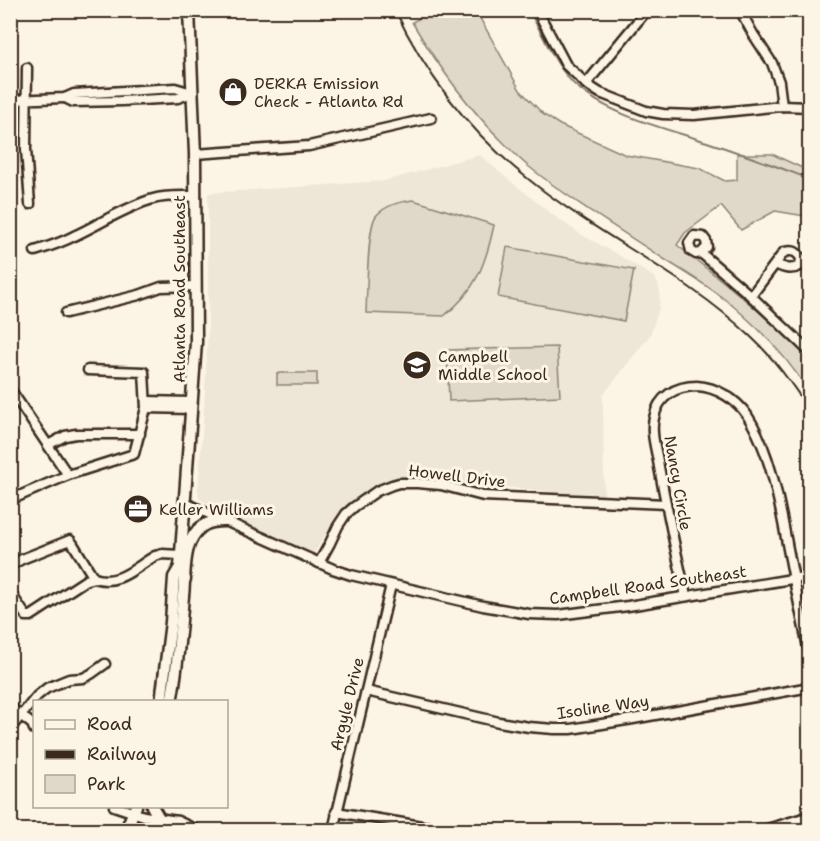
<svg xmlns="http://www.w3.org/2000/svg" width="820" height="841" font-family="'Shantell Sans',sans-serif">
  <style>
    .built { fill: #eee6d6 }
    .green { fill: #e0d8c8; stroke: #8e8173; stroke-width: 1.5 }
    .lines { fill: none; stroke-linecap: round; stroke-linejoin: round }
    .stream { stroke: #85796b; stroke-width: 2 }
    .minor-casing { stroke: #3b2a1e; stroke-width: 13 }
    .major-casing { stroke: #3b2a1e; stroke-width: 15 }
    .minor { stroke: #fcf5e5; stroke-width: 8 }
    .major { stroke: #fcf5e5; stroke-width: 10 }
    .rail { stroke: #3b2a1e; stroke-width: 2 }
    .labels { text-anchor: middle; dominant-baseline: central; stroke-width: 6; stroke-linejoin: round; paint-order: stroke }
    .poi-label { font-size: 16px; fill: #3b2a1e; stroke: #fcf5e5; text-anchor: start }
    .street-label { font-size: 16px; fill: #3b2a1e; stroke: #fcf5e5 }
  </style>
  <rect width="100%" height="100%" fill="#fcf5e5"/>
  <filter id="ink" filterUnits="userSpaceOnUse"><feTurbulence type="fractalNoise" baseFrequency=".0167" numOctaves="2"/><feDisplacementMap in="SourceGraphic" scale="12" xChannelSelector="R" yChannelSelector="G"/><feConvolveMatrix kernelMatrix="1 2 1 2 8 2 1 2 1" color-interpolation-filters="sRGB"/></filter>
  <g filter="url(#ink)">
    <polygon class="built" points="480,155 504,176 554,216 580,234 615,253 654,277 658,284 660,292 659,308 650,335 603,395 604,497 437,480 399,479 390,481 373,488 343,507 314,553 273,536 201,500 199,497 198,489 204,410 208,331 208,193 384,181"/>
    <g class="green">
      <path d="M434 11H476L520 90 544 115 560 125 626 155 699 168 725 181 737 180V154H772L809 171V219L805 216 775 211 741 230 721 206 685 233 677 245C723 281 769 317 809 360V392C791 363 767 336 741 313 719 293 693 277 667 261 620 230 572 201 528 166 520 160 513 152 505 144 468 108 438 66 412 22Z"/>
      <path d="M413 200 494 225C486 263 476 291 444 316L366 313C367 296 367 227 376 216 385 205 400 202 413 200Z"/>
      <polygon points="507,247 634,270 624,321 498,297"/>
      <polygon points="557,347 560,396 449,401 447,350"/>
      <rect x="277" y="373" width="40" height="12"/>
    </g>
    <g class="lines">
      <path class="stream" d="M528 10C544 34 553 63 574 84 607 115 664 128 707 142 741 153 775 166 810 179"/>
      <g class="minor-casing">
        <g id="minor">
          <polyline points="537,10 566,65 577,75 586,84 600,93 646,111 663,114 694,115 782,106 810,107"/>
          <polyline points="740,10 753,34 772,63 779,82 782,106"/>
          <polyline points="27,68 26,149 30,204"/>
          <polyline points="586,84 647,10"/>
          <polyline points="65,98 73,102 122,101 178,98 192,93"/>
          <polyline points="10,100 65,98 74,94 175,88 192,93"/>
          <polyline points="195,154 309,146 431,118"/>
          <path d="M35 251C48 247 61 243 74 236 100 224 125 207 153 199 166 195 181 196 194 196"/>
          <polyline points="701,253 707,247 706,241 703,237 694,236 689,243 691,251 696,254 701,253 751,296 810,352"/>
          <path d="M751 296 784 252C793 250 796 251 801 258L800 266C791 271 784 268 775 264"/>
          <polyline points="66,313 139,295 161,287 196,286"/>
          <polyline points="10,389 68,475"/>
          <polyline points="146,401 191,402"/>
          <polyline points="146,408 191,409"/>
          <polyline points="48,445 65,436 76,434 140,434"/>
          <polyline points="10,500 68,475 134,454 146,408 144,372 88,370"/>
          <polyline points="185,503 333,569 351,575 483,606 529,614 558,615 628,606 810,576"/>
          <polyline points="319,563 330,543 338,526 346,514 354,507 377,491 392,485 399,483 417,483 441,485 483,496 666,504"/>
          <polyline points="10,566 22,559 70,540 73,544 94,578 86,580 31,616 26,616 10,592"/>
          <path d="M94 578C119 586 134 568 155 556L162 554 180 555"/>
          <path d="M686 596C676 553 667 510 659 467 657 452 650 433 654 418 658 396 676 386 697 386 716 387 736 399 747 415 771 452 780 506 788 549 795 585 802 620 810 656"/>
          <polyline points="366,691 499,722 529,727 554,729 571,729 633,719 810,687"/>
          <polyline points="10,707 32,724 34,729"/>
          <polyline points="10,729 37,696 47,688 69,679 83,678 91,674 105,664"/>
          <polyline points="114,806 144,816 178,821 197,830"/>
          <polyline points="336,812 446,830"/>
          <polyline points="159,818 168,830"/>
          <polyline points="333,830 391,585"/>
          <polyline points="764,830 810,816"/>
        </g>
      </g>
      <g class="major-casing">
        <g id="major">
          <polyline points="185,579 180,567 196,342 195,154 189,10"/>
          <polyline points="161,702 171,622 174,577 180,567"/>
          <path d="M171 702C178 667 180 632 183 596 185 579 183 558 190 542 198 525 209 520 227 521"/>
          <polyline points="152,806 159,818"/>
          <polyline points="126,830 136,806"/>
        </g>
      </g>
      <use href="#minor" class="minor"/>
      <use href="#major" class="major"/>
      <path class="rail" d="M395 10C426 75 471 133 527 178 598 236 684 273 750 336 774 358 792 384 810 411"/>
    </g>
  </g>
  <defs>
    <g id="shop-disc" transform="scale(1.5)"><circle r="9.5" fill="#3b2a1e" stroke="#fcf5e5"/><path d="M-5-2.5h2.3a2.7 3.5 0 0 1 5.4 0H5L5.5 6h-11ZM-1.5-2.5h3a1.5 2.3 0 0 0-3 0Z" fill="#fff"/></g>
    <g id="school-disc" transform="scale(1.5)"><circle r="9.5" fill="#3b2a1e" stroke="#fcf5e5"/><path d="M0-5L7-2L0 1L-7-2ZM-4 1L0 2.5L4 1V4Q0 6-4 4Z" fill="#fff"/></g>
    <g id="office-disc" transform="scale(1.5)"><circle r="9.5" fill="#3b2a1e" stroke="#fcf5e5"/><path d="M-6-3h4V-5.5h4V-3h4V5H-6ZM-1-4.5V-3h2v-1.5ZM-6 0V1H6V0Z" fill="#fff"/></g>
  </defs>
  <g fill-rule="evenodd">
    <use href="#shop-disc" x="233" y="92"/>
    <use href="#school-disc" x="417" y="365"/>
    <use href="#office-disc" x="138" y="509"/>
  </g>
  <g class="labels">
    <g class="poi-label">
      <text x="254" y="83">DERKA Emission<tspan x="254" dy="18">Check - Atlanta Rd</tspan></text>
      <text x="438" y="356">Campbell<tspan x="438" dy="18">Middle School</tspan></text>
      <text x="159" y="509">Keller Williams</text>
    </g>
    <g class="street-label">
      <text transform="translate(179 289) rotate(-90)">Atlanta Road Southeast</text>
      <text transform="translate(457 476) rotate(7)">Howell Drive</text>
      <text transform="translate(678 483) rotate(80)">Nancy Circle</text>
      <text transform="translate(648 585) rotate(-8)">Campbell Road Southeast</text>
      <text transform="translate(347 704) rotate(-76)">Argyle Drive</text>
      <text transform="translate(603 707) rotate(-8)">Isoline Way</text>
    </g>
  </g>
  <rect width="820" height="841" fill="none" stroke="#fcf5e5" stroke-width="36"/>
  <rect x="18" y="18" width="784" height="805" fill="none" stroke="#3b2a1e" stroke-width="2" filter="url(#ink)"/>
  <rect x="33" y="700" width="195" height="108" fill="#fcf5e5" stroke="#afa495" stroke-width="1.5"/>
  <rect x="45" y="720" width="30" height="9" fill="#fcf5e5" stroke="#afa495" stroke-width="1.5"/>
  <text x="87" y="730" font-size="18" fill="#3b2a1e">Road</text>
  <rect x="45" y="750" width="30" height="9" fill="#3b2a1e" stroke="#afa495" stroke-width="1.5"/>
  <text x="87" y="760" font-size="18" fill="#3b2a1e">Railway</text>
  <rect x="45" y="775" width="30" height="18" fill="#e0d8c8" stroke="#afa495" stroke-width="1.5"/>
  <text x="87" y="790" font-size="18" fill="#3b2a1e">Park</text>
</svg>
